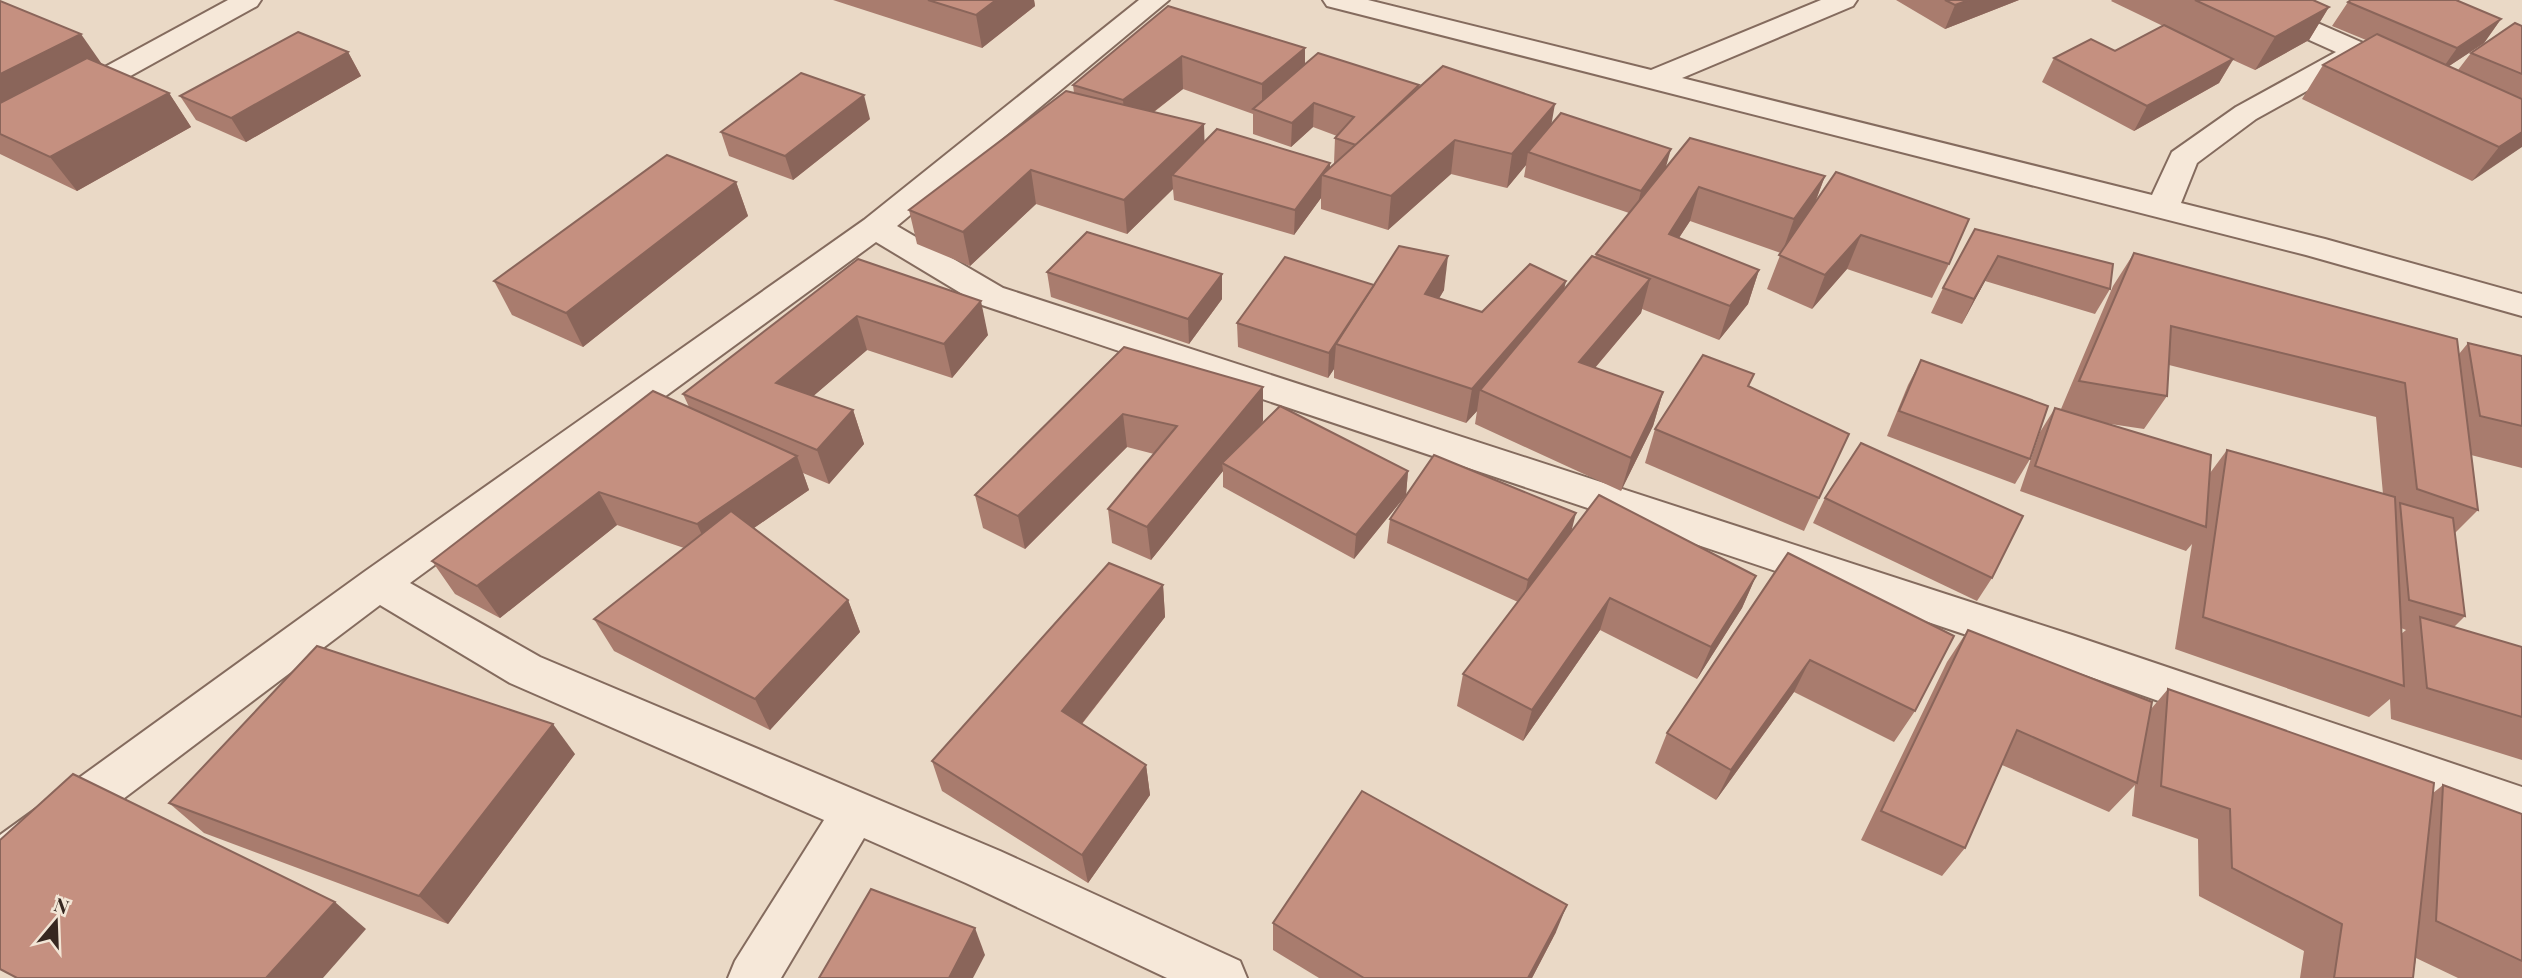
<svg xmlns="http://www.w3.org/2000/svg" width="2522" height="978" font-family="'Playfair Display',serif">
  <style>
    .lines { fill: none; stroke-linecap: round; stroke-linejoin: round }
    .minor-casing { stroke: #846b5e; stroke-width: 4 }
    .minor { fill: #f6e8d9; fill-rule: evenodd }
    .wall { fill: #a97c6e; fill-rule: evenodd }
    .shaded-wall { fill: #8a655a }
    .building { fill: #c59080; stroke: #8a655a; stroke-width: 2 }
  </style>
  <rect width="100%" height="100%" fill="#ead9c6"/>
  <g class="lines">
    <g class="minor-casing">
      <g id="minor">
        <polygon points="228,0 261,0 257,6 11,142 0,145 0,124"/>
        <polygon points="1139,0 1169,0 897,226 1003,288 2072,635 2522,787 2522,829 2065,668 979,304 876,242 410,583 540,657 1000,851 1240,961 1247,978 1167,978 966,883 864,838 781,978 728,978 735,961 824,820 510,683 380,605 17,879 0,885 0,835 364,572 864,220"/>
        <polygon points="1323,0 1368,0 1651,70 1821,0 1857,0 1853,6 1682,78 2152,195 2172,152 2236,107 2336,52 2234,6 2230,0 2265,0 2411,64 2415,70 2411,76 2401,79 2391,76 2359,62 2256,119 2197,163 2181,203 2325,239 2522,294 2522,316 2306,255 1327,6"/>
      </g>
    </g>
    <use href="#minor" class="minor"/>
  </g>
  <g class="wall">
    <polygon points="833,0 1034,0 1035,6 982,48"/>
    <polygon points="1896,0 2019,0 1945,29"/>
    <polygon points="2112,0 2313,0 2329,7 2309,40 2255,70 2233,60 2219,83 2134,131 2042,82 2054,58 2115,51 2163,26 2111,1"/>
    <polygon points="0,1 102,65 169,93 191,127 77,191 0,154"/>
    <polygon points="2348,2 2501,19 2484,43 2449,66 2458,70 2471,53 2522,26 2522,132 2472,181 2302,99 2323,65 2366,40 2332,26"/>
    <path d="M1168 6 1305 64 1419 85V88L1551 125 1666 167 1825 176 1815 203 1949 264 1932 298 1847 269 1812 309 1767 289 1781 253 1690 221 1679 238 1759 270 1748 304 1719 340 1642 309 1641 313 1595 368 1663 392 1653 426 1621 491 1475 424 1477 411 1466 423 1334 378V369L1328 378 1238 347 1237 323 1374 285 1444 290 1439 298 1482 312 1564 289 1595 257 1596 254 1629 213 1524 177 1526 165 1507 188 1451 174 1388 230 1321 209V198L1294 235 1174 200 1173 189 1127 234 1036 204 970 266 917 244 909 210 1074 93 1073 85ZM1183 89 1253 114V134L1291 147 1313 127 1337 136 1335 138 1334 163H1335L1330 168 1204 142V124L1154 112Z"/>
    <polygon points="348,52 361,76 246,142 196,120 180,96"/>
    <polygon points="870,119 793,180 729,156 721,132"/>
    <polygon points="736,182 748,216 583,347 512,315 494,281"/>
    <polygon points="1975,229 2110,289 2095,314 1985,281 1962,324 1931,313 1943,288"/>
    <path d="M2134 253 2459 354 2468 343 2522 356V468L2471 455 2478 510 2455 533 2465 616 2454 627 2522 647V760L2391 719 2390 699 2369 717 2175 649 2192 544 2186 551 2020 491 2040 432 2055 408 2061 409 2113 286ZM2169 365 2376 417 2383 494 2227 450 2210 473 2104 423 2144 429 2167 396ZM2401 628 2406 630 2401 634Z"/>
    <polygon points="858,259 988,335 952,378 867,350 813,396 853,410 864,444 829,484 803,473 809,490 754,528 848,600 860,632 770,730 614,651 594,619 684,548 617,525 500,618 455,594 432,561 689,407 683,394"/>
    <polygon points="1047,272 1222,299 1189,344 1051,297"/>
    <polygon points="1124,347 1263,421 1258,428 1408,471 1406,495 1354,559 1223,487 1223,471 1151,560 1112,543 1108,509 1154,454 1127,447 1025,549 983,528 975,495"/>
    <polygon points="1921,360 2030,459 2015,484 1887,436 1908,385"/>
    <polygon points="1749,387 1849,434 1804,531 1645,463 1655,429"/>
    <polygon points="1825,498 1992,578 1977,601 1813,523"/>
    <polygon points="1390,519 1571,533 1756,576 1742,608 1697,679 1600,630 1523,741 1457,706 1463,674 1518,602 1387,543"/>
    <polygon points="1788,553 1915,711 1894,742 1794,692 1716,800 1655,763 1667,733"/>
    <polygon points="1163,585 1165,617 1082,724 1146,765 1150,795 1088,883 942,791 932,761"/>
    <polygon points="1968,630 2151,709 2168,689 2433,793 2443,785 2522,814 2522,978 2458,978 2416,958 2413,978 2300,978 2304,951 2199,896 2198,839 2132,816 2135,785 2109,812 2002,765 1965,848 1942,876 1861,840 1947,662"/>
    <polygon points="575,754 448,924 204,833 169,803"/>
    <polygon points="1273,923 1556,932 1532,978 1319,978 1273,950"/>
  </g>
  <g class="shaded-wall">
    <polygon points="996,0 1034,0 1035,6 982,48 976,15"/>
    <polygon points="1969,0 2019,0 1945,29 1955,5"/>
    <polygon points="2329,7 2309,40 2255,70 2275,37"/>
    <polygon points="2501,19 2484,43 2440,72 2457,48"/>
    <polygon points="81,34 104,67 0,121 0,74"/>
    <polygon points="1305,48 1305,82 1262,112 1262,84"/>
    <polygon points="348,52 361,76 246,142 231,118"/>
    <polygon points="1182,56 1183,89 1126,133 1123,100"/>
    <polygon points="2233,59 2219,83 2134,131 2147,106"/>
    <polygon points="169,93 191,127 77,191 50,157"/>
    <polygon points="864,95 870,119 793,180 785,156"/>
    <polygon points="1314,103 1313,127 1291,147 1292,123"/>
    <polygon points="1555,104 1549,138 1528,152 1526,165 1507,188 1512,154"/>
    <polygon points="1204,124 1205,157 1172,175 1173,189 1127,234 1124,200"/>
    <polygon points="2522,132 2522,147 2472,181 2499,147"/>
    <polygon points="1455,140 1451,174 1388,230 1391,196"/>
    <polygon points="1671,149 1664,174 1635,215 1641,191"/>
    <polygon points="1330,163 1330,177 1322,175 1321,198 1294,235 1295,210"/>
    <polygon points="1031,170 1036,204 970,266 963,232"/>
    <polygon points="1825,176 1812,210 1782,253 1794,219"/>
    <polygon points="736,182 748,216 583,347 566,313"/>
    <polygon points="1699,187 1690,221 1659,268 1669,234"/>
    <polygon points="1861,235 1847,269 1812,309 1825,275"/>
    <polygon points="1448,256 1444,290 1422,328 1425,294"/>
    <polygon points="1998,256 1985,281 1962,324 1974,299"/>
    <polygon points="1759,270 1748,304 1719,340 1730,306"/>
    <polygon points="1222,274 1222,299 1189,344 1188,319"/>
    <polygon points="1650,279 1641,313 1571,396 1579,362"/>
    <polygon points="1566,281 1559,315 1480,390 1477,411 1466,423 1472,389"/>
    <polygon points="981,301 988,335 952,378 944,344"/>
    <polygon points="857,316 867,350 789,417 776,383"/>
    <polygon points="1336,344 1334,369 1328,378 1329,353"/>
    <polygon points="1263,387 1263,421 1227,465 1222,463 1223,471 1151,560 1147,527"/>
    <polygon points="1663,392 1653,426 1621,491 1631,458"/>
    <polygon points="853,410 864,444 829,484 817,450"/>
    <polygon points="1123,414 1127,447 1025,549 1018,516"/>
    <polygon points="797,456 809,490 712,557 697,524"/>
    <polygon points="1408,471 1406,495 1354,559 1356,535"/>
    <polygon points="599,492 617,525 500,618 477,586"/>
    <polygon points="1576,513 1570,537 1523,604 1528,580"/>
    <polygon points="1756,576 1742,608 1697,679 1711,647"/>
    <polygon points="1163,585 1165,617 1068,741 1062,711"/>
    <polygon points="1610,598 1600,630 1523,741 1532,710"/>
    <polygon points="848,600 860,632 770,730 755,699"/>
    <polygon points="1810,660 1794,692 1716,800 1731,770"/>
    <polygon points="553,724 575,754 448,924 419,896"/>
    <polygon points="1146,765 1150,795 1088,883 1082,855"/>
    <polygon points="335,902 366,929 323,978 266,978"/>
    <polygon points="1567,905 1556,932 1532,978 1528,978"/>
    <polygon points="975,928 985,955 973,978 949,978"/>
  </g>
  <g class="building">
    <polygon points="928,0 996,0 976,15"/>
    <polygon points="1945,0 1969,0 1955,5"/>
    <polygon points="2195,0 2313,0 2329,7 2275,37"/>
    <polygon points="2351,0 2456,0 2501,19 2457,48 2348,2"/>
    <polygon points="0,1 81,34 0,74"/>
    <polygon points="1168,6 1305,48 1262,84 1182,56 1123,100 1073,85"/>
    <polygon points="2515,23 2522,26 2522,74 2471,53"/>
    <polygon points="2164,25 2233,59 2147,106 2054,58 2091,39 2115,51"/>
    <polygon points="298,32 348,52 231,118 180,96"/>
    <polygon points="2377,34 2522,99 2522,132 2499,147 2323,65"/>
    <polygon points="1318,53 1419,85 1356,145 1335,138 1354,117 1314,103 1292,123 1253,109"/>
    <polygon points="87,58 169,93 50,157 0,134 0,103"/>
    <polygon points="1443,66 1555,104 1512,154 1455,140 1391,196 1322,175"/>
    <polygon points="801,73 864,95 785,156 721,132"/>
    <polygon points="1066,91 1204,124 1124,200 1031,170 963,232 909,210"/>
    <polygon points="1561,113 1671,149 1641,191 1528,152"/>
    <polygon points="1217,129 1330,163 1295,210 1172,175"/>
    <polygon points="1690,138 1825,176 1794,219 1699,187 1669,234 1759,270 1730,306 1596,254"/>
    <polygon points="667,155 736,182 566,313 494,281"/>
    <polygon points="1836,172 1969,219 1949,264 1861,235 1825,275 1779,255"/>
    <polygon points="1975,229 2113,264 2110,289 1998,256 1974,299 1943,288"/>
    <polygon points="1087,232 1222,274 1188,319 1047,272"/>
    <polygon points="1399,246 1448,256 1425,294 1482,312 1530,264 1566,281 1472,389 1336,344"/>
    <polygon points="2134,253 2457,339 2478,510 2417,489 2405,383 2171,326 2167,396 2079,381"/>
    <polygon points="1592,256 1650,279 1579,362 1663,392 1631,458 1480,390"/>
    <polygon points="1285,257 1374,285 1329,353 1237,323"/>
    <polygon points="858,259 981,301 944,344 857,316 776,383 853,410 817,450 683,394"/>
    <polygon points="2468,343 2522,356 2522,426 2480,416"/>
    <polygon points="1124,347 1263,387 1147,527 1108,509 1177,426 1123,414 1018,516 975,495"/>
    <polygon points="1703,355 1754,374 1748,386 1849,434 1819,498 1655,429"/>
    <polygon points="1921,360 2048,406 2030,459 1899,411"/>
    <polygon points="653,391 797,456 697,524 599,492 477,586 432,561"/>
    <polygon points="1280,406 1408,471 1356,535 1222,463"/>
    <polygon points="2055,408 2211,455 2206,527 2035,466"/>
    <polygon points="1861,443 2023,516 1992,578 1825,498"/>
    <polygon points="2227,450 2395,497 2404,686 2203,617"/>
    <polygon points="1434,455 1576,513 1528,580 1390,519"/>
    <polygon points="1599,495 1756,576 1711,647 1610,598 1532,710 1463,674"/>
    <polygon points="2400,503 2453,518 2465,616 2409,600"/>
    <polygon points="731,511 848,600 755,699 594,619"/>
    <polygon points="1788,553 1954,636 1915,711 1810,660 1731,770 1667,733"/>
    <polygon points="1109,563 1163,585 1062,711 1146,765 1082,855 932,761"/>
    <polygon points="2420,617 2522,647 2522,717 2427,688"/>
    <polygon points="1968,630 2152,702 2137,783 2017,730 1965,848 1881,811"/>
    <polygon points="317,646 553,724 419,896 169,803"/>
    <polygon points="2168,689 2434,783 2413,978 2334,978 2342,924 2232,868 2230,809 2161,786"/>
    <polygon points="73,774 335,902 266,978 17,978 0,969 0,840"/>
    <polygon points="2443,785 2522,814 2522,961 2436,921"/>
    <polygon points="1362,791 1567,905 1528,978 1364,978 1273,923"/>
    <polygon points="871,889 975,928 949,978 819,978"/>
  </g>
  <g transform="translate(56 922) rotate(19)" stroke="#f2e5d5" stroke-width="5" paint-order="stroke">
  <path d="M0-5L12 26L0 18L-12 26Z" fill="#362720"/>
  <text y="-10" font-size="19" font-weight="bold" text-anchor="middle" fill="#362720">N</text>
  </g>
</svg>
